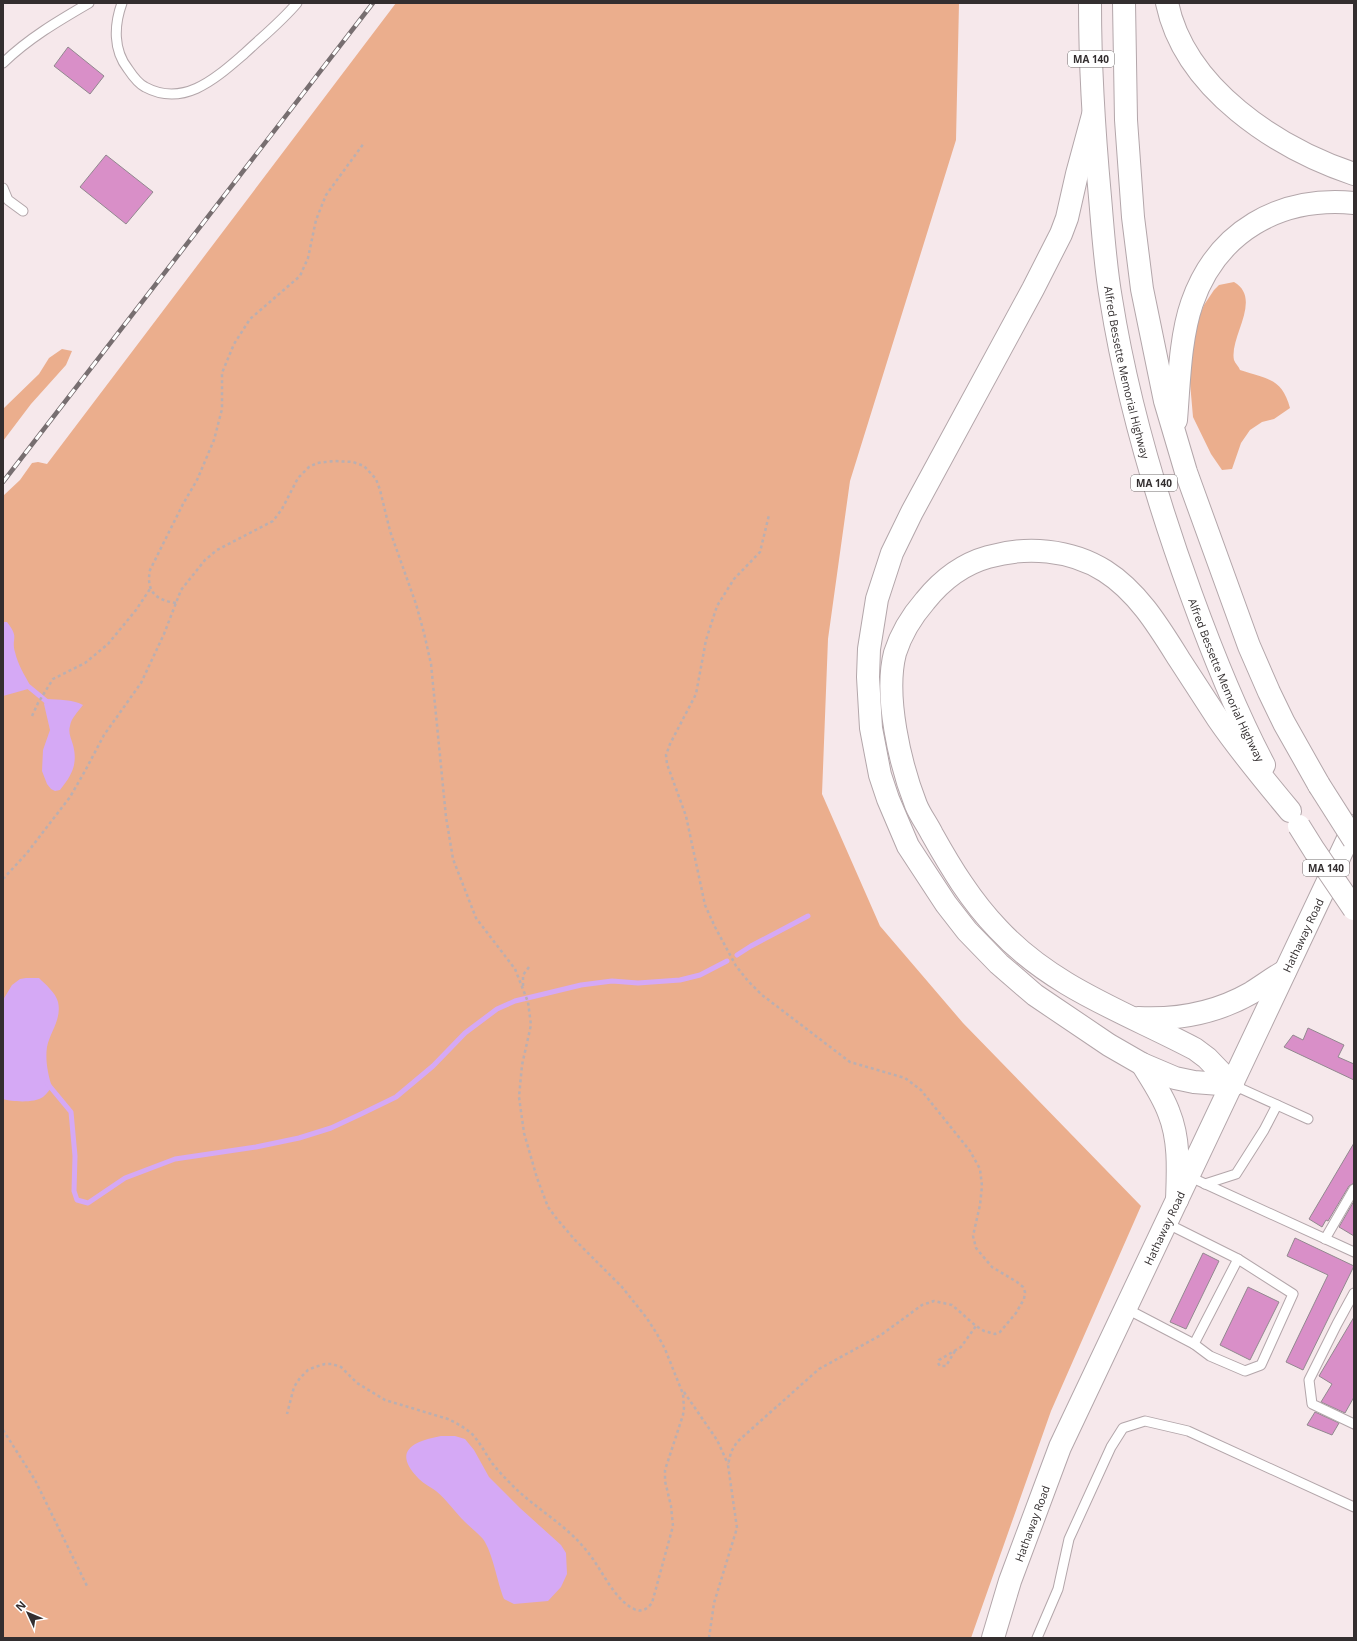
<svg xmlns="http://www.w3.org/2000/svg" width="1357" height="1641" font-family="'Open Sans',sans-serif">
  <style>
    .green { fill: #ebae8d }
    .water { fill: #d5a9f5 }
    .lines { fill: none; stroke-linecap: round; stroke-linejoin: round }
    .stream { stroke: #d5a9f5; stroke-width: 5 }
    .building { fill: #d98fc8; stroke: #92888f }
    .lane-casing { stroke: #b3a6aa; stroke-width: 11 }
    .secondary-casing { stroke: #b3a6aa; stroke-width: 24 }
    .highway-casing { stroke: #b3a6aa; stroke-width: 24 }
    .path { stroke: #baafb1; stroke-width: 2.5; stroke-dasharray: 3 3; stroke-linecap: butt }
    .lane { stroke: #fff; stroke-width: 9 }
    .secondary { stroke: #fff; stroke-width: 22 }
    .highway { stroke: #fff; stroke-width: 22 }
    .rail-casing { stroke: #776e70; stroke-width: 4.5 }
    .rail { stroke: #fff; stroke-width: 3; stroke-dasharray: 9; stroke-linecap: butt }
    .highway-bridge-casing { stroke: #b3a6aa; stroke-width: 24; stroke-linecap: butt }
    .highway-bridge { stroke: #fff; stroke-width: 22 }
    .labels { text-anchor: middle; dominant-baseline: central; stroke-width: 3; stroke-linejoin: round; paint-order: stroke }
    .shield { fill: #fff; stroke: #706d6d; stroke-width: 1 }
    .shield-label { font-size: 10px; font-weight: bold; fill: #332e2f }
    .street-label { font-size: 11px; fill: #332e2f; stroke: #fff }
  </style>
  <rect width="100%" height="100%" fill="#f6e8eb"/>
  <g class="green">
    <polygon points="396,3 959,3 956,140 850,481 828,639 822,794 880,926 963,1023 1141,1206 1051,1411 971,1638 3,1638 3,496 20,480 32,463 38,462 47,464"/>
    <path d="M1234 282C1263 299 1229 337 1234 360 1235 363 1239 367 1240 370 1267 379 1282 378 1290 408L1274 419 1262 422 1250 430 1241 443 1232 469 1222 470 1211 454 1193 417 1189 371 1194 330 1204 305 1214 290 1219 285Z"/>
    <polygon points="62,349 72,351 66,365 31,404 3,441 4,408 39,374 49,358"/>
  </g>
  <g class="water">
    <path d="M3 622H7C20 639 11 637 15 652 18 665 24 674 30 685L28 689 3 696Z"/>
    <path d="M47 699C59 700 72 699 83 705 78 712 71 718 70 726 68 733 71 738 73 745 78 764 72 775 60 790L55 791 51 789 47 784 42 771 43 750 50 730 44 704Z"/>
    <path d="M26 978H39C45 984 56 993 58 1002 62 1019 50 1032 47 1047 45 1060 48 1075 52 1087 49 1090 47 1094 43 1097 35 1103 13 1102 3 1099V1000L12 985 20 979Z"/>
    <path d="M441 1436H455L465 1439 474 1450 489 1477 520 1508 561 1545 566 1553 567 1574 561 1587 548 1601 514 1604 504 1599C497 1582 493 1553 483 1539 478 1533 471 1528 465 1522 455 1512 447 1500 436 1491 431 1487 424 1484 419 1479 391 1451 414 1441 441 1436Z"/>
  </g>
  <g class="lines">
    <g class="stream">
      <polyline points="29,687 46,701"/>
      <polyline points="737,955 751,946 808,916"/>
      <polyline points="47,1083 71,1112 75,1156 74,1191 77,1200 88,1203 125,1178 175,1159 256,1147 299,1138 331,1128 361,1114 396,1097 433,1066 465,1033 497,1009 515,1001 581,985 612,981 638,983 680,980 700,975 727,961"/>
    </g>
  </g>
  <g class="building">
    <polygon points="68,47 104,76 90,94 54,66"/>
    <polygon points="106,155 153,192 126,224 80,187"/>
    <polygon points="1308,1028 1344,1045 1338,1057 1354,1064 1354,1080 1284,1047 1293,1035 1303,1040"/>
    <polygon points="1354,1143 1354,1183 1349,1186 1328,1221 1326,1220 1322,1227 1309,1219"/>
    <polygon points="1354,1201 1354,1236 1339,1227"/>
    <polygon points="1295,1238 1354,1266 1303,1370 1286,1362 1328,1275 1287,1256"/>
    <polygon points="1203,1253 1219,1261 1186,1329 1170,1322"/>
    <polygon points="1248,1287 1279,1302 1250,1360 1220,1345"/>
    <polygon points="1354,1317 1354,1397 1345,1413 1321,1402 1332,1384 1319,1376"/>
    <polygon points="1315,1412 1339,1423 1332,1435 1307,1425"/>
  </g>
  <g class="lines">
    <g class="lane-casing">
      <g id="lane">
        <path d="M122 3C114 25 113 50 128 69 132 75 139 84 145 87 184 108 216 78 244 54 262 37 281 22 297 3"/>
        <path d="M3 63C29 38 58 21 89 3"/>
        <polyline points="3,188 8,200 23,211"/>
        <polyline points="1233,1085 1308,1119"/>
        <polyline points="1188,1176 1354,1252"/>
        <polyline points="1205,1184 1236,1174 1264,1130 1277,1105"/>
        <polyline points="1325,1239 1354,1189"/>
        <polyline points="1354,1293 1337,1324 1309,1380 1312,1404 1354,1424"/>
        <polyline points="1125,1308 1194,1344 1238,1259 1166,1223"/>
        <polyline points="1194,1344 1210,1356 1245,1371 1261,1365 1293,1294 1238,1259"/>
        <polyline points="1037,1638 1058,1589 1069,1539 1111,1447 1123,1428 1145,1421 1188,1431 1354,1507"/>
      </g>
    </g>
    <g class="secondary-casing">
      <g id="secondary">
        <path id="s1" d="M993 1638 1010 1581 1060 1447 1354 826"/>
      </g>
    </g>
    <g class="highway-casing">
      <g id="highway">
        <path id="s2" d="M1090 3C1090 68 1094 132 1100 197 1103 231 1105 265 1111 299 1127 400 1156 498 1191 594 1212 652 1235 710 1264 765"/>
        <polyline points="1124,3 1126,120 1133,217 1142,289 1165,401 1186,472 1249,646 1269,692 1284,723 1319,785"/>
        <path d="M1167 3C1185 89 1277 148 1354 174"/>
        <polyline points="1093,115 1077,174 1067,218 1061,234 1033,289 912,512 892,553 877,599 869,649 868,677 871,728 880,775 888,799 908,846 946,904 967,931 999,964 1035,995 1109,1045 1142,1064 1175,1078 1194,1082 1233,1085"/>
        <path d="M1176 420C1179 384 1180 337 1192 303 1217 231 1280 196 1354 203"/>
        <path d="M1138 1018C1177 1020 1216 1013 1251 993 1262 986 1273 978 1285 971"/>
        <path d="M1142 1064C1152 1080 1163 1096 1169 1113 1180 1140 1178 1172 1177 1200"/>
        <path d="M1233 1085 1207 1058 1195 1049C1125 1012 1053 988 998 929 971 901 951 868 932 834 927 824 920 815 916 805 900 764 884 696 895 653 901 634 912 616 925 601 941 581 963 564 988 557 1026 546 1070 549 1105 571 1138 592 1159 627 1179 659 1192 679 1205 699 1218 719 1240 751 1265 781 1290 811"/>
      </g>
    </g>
    <g class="path">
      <path d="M176 603C155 600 146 591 150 570L183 504 197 480 214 440 222 409V373L234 344 250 319 300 276 308 258 316 220 326 195 364 143"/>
      <polyline points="32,716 38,703 53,679 85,663 108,644 136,610 150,589"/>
      <path d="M3 879 27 853 70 797 85 771 104 735 141 683 164 634 181 590 205 560 217 550 273 521 282 509 298 478 309 467 317 463 334 461 353 462 364 466 376 479 380 490 390 531 416 604 424 633 431 664 446 817 453 859 476 918 515 969 528 1002 531 1025 522 1065 519 1097 524 1133 537 1178 548 1207 557 1219 575 1240 622 1287 646 1317 657 1334 665 1349 683 1394 684 1408 683 1415 665 1470V1481L671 1506 673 1526 652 1603C647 1609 642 1613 634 1609 613 1599 601 1567 586 1550 566 1525 538 1510 515 1488 507 1480 499 1472 492 1463 485 1453 480 1442 471 1433 464 1427 456 1423 448 1419L385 1400 357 1383 341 1367 332 1364H325L315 1367 308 1370 300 1378 294 1387 287 1414"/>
      <polyline points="523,986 523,975 529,967"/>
      <polyline points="955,1351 946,1366 940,1366 938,1363 939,1360 961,1347 976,1326"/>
      <polyline points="684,1392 717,1440 728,1464"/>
      <polyline points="3,1430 35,1480 88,1588"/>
      <polyline points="709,1638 714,1603 737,1528 728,1465 731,1452 737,1442 819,1369 881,1335 922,1305 934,1301 952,1305 976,1326 984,1331 995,1334 1000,1332 1016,1313 1024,1299 1025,1292 1023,1287 1017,1282 992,1267 976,1248 973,1236 980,1205 982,1186 980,1169 970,1151 921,1090 905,1078 850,1062 762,995 748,981 736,966 715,927 705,905 686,816 667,764 666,755 670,744 696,694 706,640 717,606 734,579 760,552 769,515"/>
    </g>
    <use href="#lane" class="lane"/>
    <use href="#secondary" class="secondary"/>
    <use href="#highway" class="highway"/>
    <g class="rail-casing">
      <polyline id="rail" points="3,482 373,3"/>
    </g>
    <use href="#rail" class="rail"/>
    <g class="highway-bridge-casing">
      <g id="highway-bridge">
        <polyline points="1319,785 1354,840"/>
        <polyline points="1299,826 1314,850 1354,909"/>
      </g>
    </g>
    <use href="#highway-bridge" class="highway-bridge"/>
  </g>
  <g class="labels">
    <g class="shield">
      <rect x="1068" y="51" width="46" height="16" rx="3"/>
      <rect x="1131" y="475" width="46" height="16" rx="3"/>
      <rect x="1303" y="860" width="46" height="16" rx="3"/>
    </g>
    <g class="shield-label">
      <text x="1091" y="59">MA 140</text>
      <text x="1154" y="483">MA 140</text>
      <text x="1326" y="868">MA 140</text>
    </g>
    <g class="street-label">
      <text stroke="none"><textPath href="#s2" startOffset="372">Alfred Bessette Memorial Highway</textPath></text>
      <text stroke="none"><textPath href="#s2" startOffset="696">Alfred Bessette Memorial Highway</textPath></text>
      <text stroke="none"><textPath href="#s1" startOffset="769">Hathaway Road</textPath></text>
      <text stroke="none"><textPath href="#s1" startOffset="445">Hathaway Road</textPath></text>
      <text stroke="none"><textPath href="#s1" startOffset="121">Hathaway Road</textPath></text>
    </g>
  </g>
  <rect width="1357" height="1641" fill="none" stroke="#332e2f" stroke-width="8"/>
  <g transform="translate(28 1613) rotate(314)" stroke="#ffffff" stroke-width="3" paint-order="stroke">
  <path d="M0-3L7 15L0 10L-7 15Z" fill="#332e2f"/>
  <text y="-6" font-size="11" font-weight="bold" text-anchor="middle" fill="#332e2f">N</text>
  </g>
</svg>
